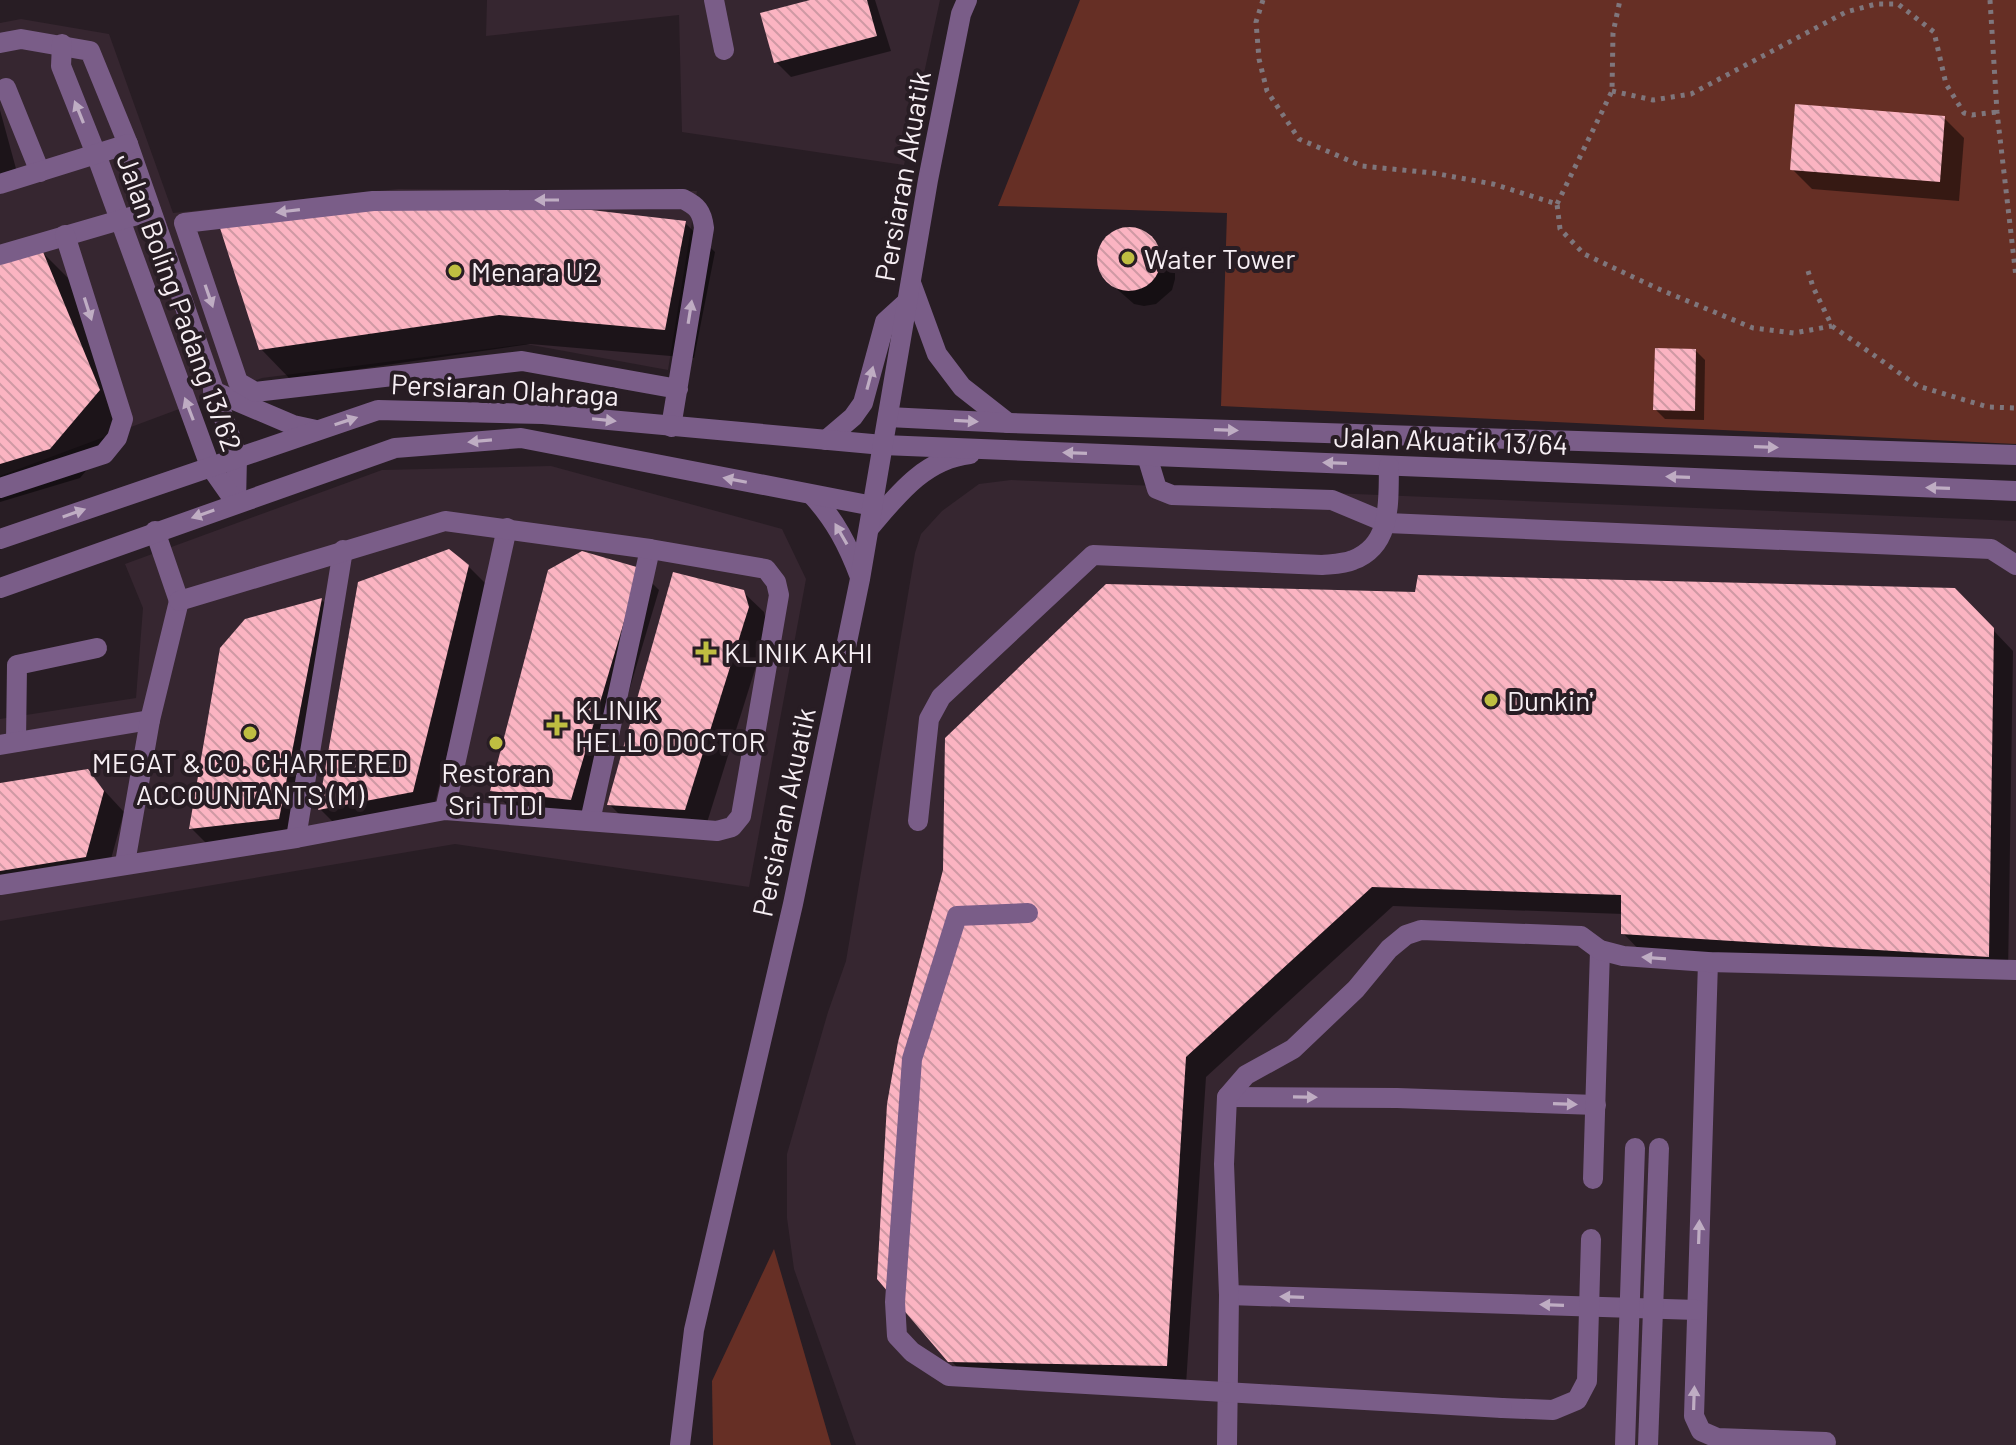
<svg xmlns="http://www.w3.org/2000/svg" width="2016" height="1445" font-family="Barlow,sans-serif">
  <style>
    .built { fill: #362630 }
    .grass { fill: #662f25 }
    .shadow { fill: #0007 }
    .building { fill: url(#building-back-hatch) }
    .lines { fill: none; stroke-linecap: round; stroke-linejoin: round }
    .path { stroke: #7f767c; stroke-width: 5; stroke-dasharray: 4 6; stroke-linecap: butt }
    .minor { stroke: #7a5d88; stroke-width: 20 }
    .minor-bridge { stroke: #7a5d88; stroke-width: 20 }
    .oneway { fill: #bfadc3 }
    .poi-dot { fill: #bfbe41; stroke: #281d24; stroke-width: 3 }
    .labels { text-anchor: middle; dominant-baseline: central; stroke-width: 8; stroke-linejoin: round; paint-order: stroke }
    .street-label { font-size: 28px; fill: #f7eff4; stroke: #281d24 }
    .poi-label { font-size: 28px; fill: #f7eff4; stroke: #281d24; text-anchor: start }
  </style>
  <defs>
    <pattern id="building-back-hatch" width="6" height="6" patternUnits="userSpaceOnUse" patternTransform="scale(2)"><rect width="6" height="6" fill="#fbb4c2"/><path d="M-1 5l2 2M0 0l6 6M5-1l2 2" fill="none" stroke="#cf99a4"/></pattern>
  </defs>
  <rect width="100%" height="100%" fill="#281d24"/>
  <g class="built">
    <polygon points="487,0 940,0 904,165 682,132 679,15 486,36"/>
    <polygon points="21,19 109,34 173,213 398,189 697,191 668,370 526,344 262,378 0,476 0,23"/>
    <polygon points="551,466 782,529 806,579 749,887 455,844 0,921 0,719 136,698 143,608 125,564 382,470"/>
    <polygon points="1011,480 2016,521 2016,1445 856,1445 794,1269 787,1218 787,1154 828,1012 846,961 915,553 921,534 942,511 979,484"/>
  </g>
  <g class="grass">
    <polygon points="1080,0 2016,0 2016,444 1221,406 1227,213 998,206"/>
    <polygon points="774,1249 831,1445 713,1445 712,1381"/>
  </g>
  <g class="shadow">
    <polygon points="817,0 875,0 891,51 791,77 776,62"/>
    <polygon points="0,110 21,187 0,194"/>
    <polygon points="1944,118 1964,138 1959,201 1812,189 1792,169"/>
    <polygon points="685,223 715,252 694,358 530,344 290,379 261,349"/>
    <polygon points="1137,230 1170,258 1175,268 1175,279 1172,290 1156,304 1144,306 1134,304 1118,290 1102,274 1098,264 1098,254 1108,236 1117,231"/>
    <polygon points="40,250 69,279 128,420 80,478 0,502 0,263"/>
    <polygon points="1696,351 1705,360 1704,420 1665,419 1655,409"/>
    <polygon points="468,566 489,587 433,811 340,829 320,809"/>
    <polygon points="639,570 659,590 591,819 512,810 492,790"/>
    <polygon points="743,592 764,612 768,628 705,829 629,824 609,804"/>
    <polygon points="322,600 342,620 298,838 211,848 191,828 246,621"/>
    <polygon points="1975,611 2013,651 2008,976 1643,954 1623,933 1623,914 1393,906 1206,1077 1186,1385 971,1381 950,1360 889,1105"/>
    <polygon points="87,772 124,812 106,877 0,894 0,785"/>
  </g>
  <g class="building">
    <polygon points="810,0 867,0 877,36 774,63 760,13"/>
    <polygon points="1795,104 1945,116 1940,182 1790,170"/>
    <polygon points="377,210 591,210 686,221 665,330 499,315 259,350 220,228"/>
    <circle cx="1129" cy="259" r="32"/>
    <polygon points="41,247 100,390 50,449 0,464 0,260"/>
    <polygon points="1655,348 1696,349 1695,411 1653,410"/>
    <polygon points="449,549 469,565 413,792 318,810 358,582"/>
    <polygon points="582,551 640,568 571,800 490,791 548,570"/>
    <polygon points="673,572 744,590 749,607 685,810 607,805"/>
    <polygon points="1418,575 1955,588 1994,628 1989,957 1621,934 1621,895 1372,887 1186,1057 1167,1366 948,1362 877,1279 887,1104 898,1042 943,870 945,738 1106,584 1415,592"/>
    <polygon points="322,598 279,819 189,829 220,648 245,619"/>
    <polygon points="88,769 104,791 86,857 0,871 0,783"/>
  </g>
  <g class="lines">
    <g class="path">
      <polyline points="1263,0 1256,22 1259,59 1267,91 1299,139 1362,166 1433,173 1493,184 1557,204 1560,229 1584,254 1661,290 1753,328 1794,333 1832,326"/>
      <polyline points="1990,0 1997,112 2016,277"/>
      <polyline points="1612,91 1653,100 1691,94 1846,12 1876,4 1898,4 1934,32 1946,84 1964,113 1972,115 1997,112"/>
      <polyline points="1557,204 1612,91 1613,33 1620,0"/>
      <polyline points="1808,271 1813,287 1832,326 1918,386 1988,407 2016,408"/>
    </g>
    <g class="minor">
      <polyline points="714,0 724,50"/>
      <polyline points="0,43 21,39 90,51 128,144 237,456 236,503"/>
      <polyline points="62,44 61,66 96,154 210,466 236,503"/>
      <polyline points="6,88 40,172"/>
      <polyline points="0,184 128,144"/>
      <polyline points="0,255 151,211"/>
      <polyline points="911,283 937,354 962,387 1008,423"/>
      <polyline points="213,391 293,425 316,430"/>
      <polyline points="888,417 1009,423 2016,455"/>
      <path d="M671 427 704 228C702 211 697 206 683 199L373 201 184 223 238 382 255 392 522 361 678 389"/>
      <polyline points="826,440 853,417 863,403 885,322 907,302"/>
      <polyline points="1147,456 1157,489 1172,495 1332,500 1387,523 1991,549 2016,565"/>
      <polyline points="0,488 104,454 117,438 123,419 65,235"/>
      <path d="M812 495C835 520 848 545 860 577"/>
      <path d="M870 527C898 494 925 459 970 454"/>
      <polyline points="155,531 179,601"/>
      <polyline points="0,539 378,410 543,414 883,445 2016,491"/>
      <polyline points="0,588 395,448 521,438 873,506"/>
      <polyline points="16,742 17,665 97,648"/>
      <polyline points="0,745 150,720"/>
      <polyline points="445,810 507,528"/>
      <polyline points="590,821 650,549"/>
      <path d="M918 821 929 719 941 697 1093 555 1322 565C1332 564 1344 564 1353 560 1393 545 1388 500 1389 466"/>
      <polyline points="296,838 343,550"/>
      <polyline points="125,863 150,720 179,601"/>
      <polyline points="0,885 296,838 445,810 717,831 732,827 741,816 779,595 776,582 766,569 650,549 445,521 179,601"/>
      <polyline points="1708,962 1694,1416 1701,1431 1717,1438 1826,1442"/>
      <polyline points="1227,1097 1397,1098 1596,1105"/>
      <polyline points="1593,1179 1600,950"/>
      <polyline points="1229,1295 1697,1310"/>
      <polyline points="1502,1408 1553,1410 1577,1400 1587,1381 1591,1239"/>
      <polyline points="680,1445 694,1330 793,904 860,579 928,180 961,14 967,0"/>
      <polyline points="1227,1445 1229,1295 1224,1164 1227,1097 1246,1075 1293,1049 1356,989 1389,949 1406,935 1421,930 1581,936 1600,950 1623,956 1708,962 2016,970"/>
      <polyline points="1625,1445 1635,1148"/>
      <polyline points="1648,1445 1659,1148"/>
    </g>
    <polyline class="minor-bridge" points="1028,913 957,916 912,1059 895,1302 897,1336 912,1352 949,1376 1502,1408"/>
  </g>
  <defs><path id="oneway-solid" d="M-6-.8H1V-3.2L6.5 0L1 3.2V.8H-6Z" transform="scale(2)"/></defs>
  <g class="oneway">
    <use href="#oneway-solid" transform="translate(79 112) rotate(-112)"/>
    <use href="#oneway-solid" transform="translate(547 200) rotate(180)"/>
    <use href="#oneway-solid" transform="translate(288 211) rotate(173)"/>
    <use href="#oneway-solid" transform="translate(209 296) rotate(71)"/>
    <use href="#oneway-solid" transform="translate(88 309) rotate(72)"/>
    <use href="#oneway-solid" transform="translate(690 312) rotate(-81)"/>
    <use href="#oneway-solid" transform="translate(870 378) rotate(-75)"/>
    <use href="#oneway-solid" transform="translate(189 409) rotate(-111)"/>
    <use href="#oneway-solid" transform="translate(604 420) rotate(6)"/>
    <use href="#oneway-solid" transform="translate(346 421) rotate(-18)"/>
    <use href="#oneway-solid" transform="translate(966 421) rotate(3)"/>
    <use href="#oneway-solid" transform="translate(1226 430) rotate(2)"/>
    <use href="#oneway-solid" transform="translate(480 441) rotate(175)"/>
    <use href="#oneway-solid" transform="translate(1766 447) rotate(2)"/>
    <use href="#oneway-solid" transform="translate(1075 453) rotate(-178)"/>
    <use href="#oneway-solid" transform="translate(1335 463) rotate(-178)"/>
    <use href="#oneway-solid" transform="translate(1678 477) rotate(-178)"/>
    <use href="#oneway-solid" transform="translate(735 480) rotate(-169)"/>
    <use href="#oneway-solid" transform="translate(1938 488) rotate(-178)"/>
    <use href="#oneway-solid" transform="translate(74 513) rotate(-19)"/>
    <use href="#oneway-solid" transform="translate(203 514) rotate(161)"/>
    <use href="#oneway-solid" transform="translate(841 534) rotate(-120)"/>
    <use href="#oneway-solid" transform="translate(1654 958) rotate(-176)"/>
    <use href="#oneway-solid" transform="translate(1305 1097) rotate(1)"/>
    <use href="#oneway-solid" transform="translate(1565 1104) rotate(2)"/>
    <use href="#oneway-solid" transform="translate(1699 1232) rotate(-88)"/>
    <use href="#oneway-solid" transform="translate(1292 1297) rotate(-178)"/>
    <use href="#oneway-solid" transform="translate(1552 1305) rotate(-178)"/>
    <use href="#oneway-solid" transform="translate(1694 1398) rotate(-88)"/>
  </g>
  <g class="poi-dot">
    <circle cx="1128" cy="258" r="8"/>
    <circle cx="455" cy="271" r="8"/>
    <path d="M702 640h8v8h8v8h-8v8h-8v-8h-8v-8h8z"/>
    <circle cx="1491" cy="700" r="8"/>
    <path d="M553 713h8v8h8v8h-8v8h-8v-8h-8v-8h8z"/>
    <circle cx="250" cy="733" r="8"/>
    <circle cx="496" cy="743" r="8"/>
  </g>
  <g class="labels">
    <g class="street-label">
      <text transform="translate(902 176) rotate(-80)">Persiaran Akuatik</text>
      <text transform="translate(180 302) rotate(70)">Jalan Boling Padang 13/62</text>
      <text transform="translate(505 389) rotate(3)">Persiaran Olahraga</text>
      <text transform="translate(1451 440) rotate(2)">Jalan Akuatik 13/64</text>
      <text transform="translate(783 812) rotate(-78)">Persiaran Akuatik</text>
    </g>
    <g class="poi-label">
      <text x="1144" y="258">Water Tower</text>
      <text x="471" y="271">Menara U2</text>
      <text x="724" y="652">KLINIK AKHI</text>
      <text x="1507" y="700">Dunkin'</text>
      <text x="575" y="709">KLINIK<tspan x="575" dy="32">HELLO DOCTOR</tspan></text>
      <text x="250" y="762" text-anchor="middle">MEGAT &amp; CO. CHARTERED<tspan x="250" dy="32">ACCOUNTANTS (M)</tspan></text>
      <text x="496" y="772" text-anchor="middle">Restoran<tspan x="496" dy="32">Sri TTDI</tspan></text>
    </g>
  </g>
</svg>
